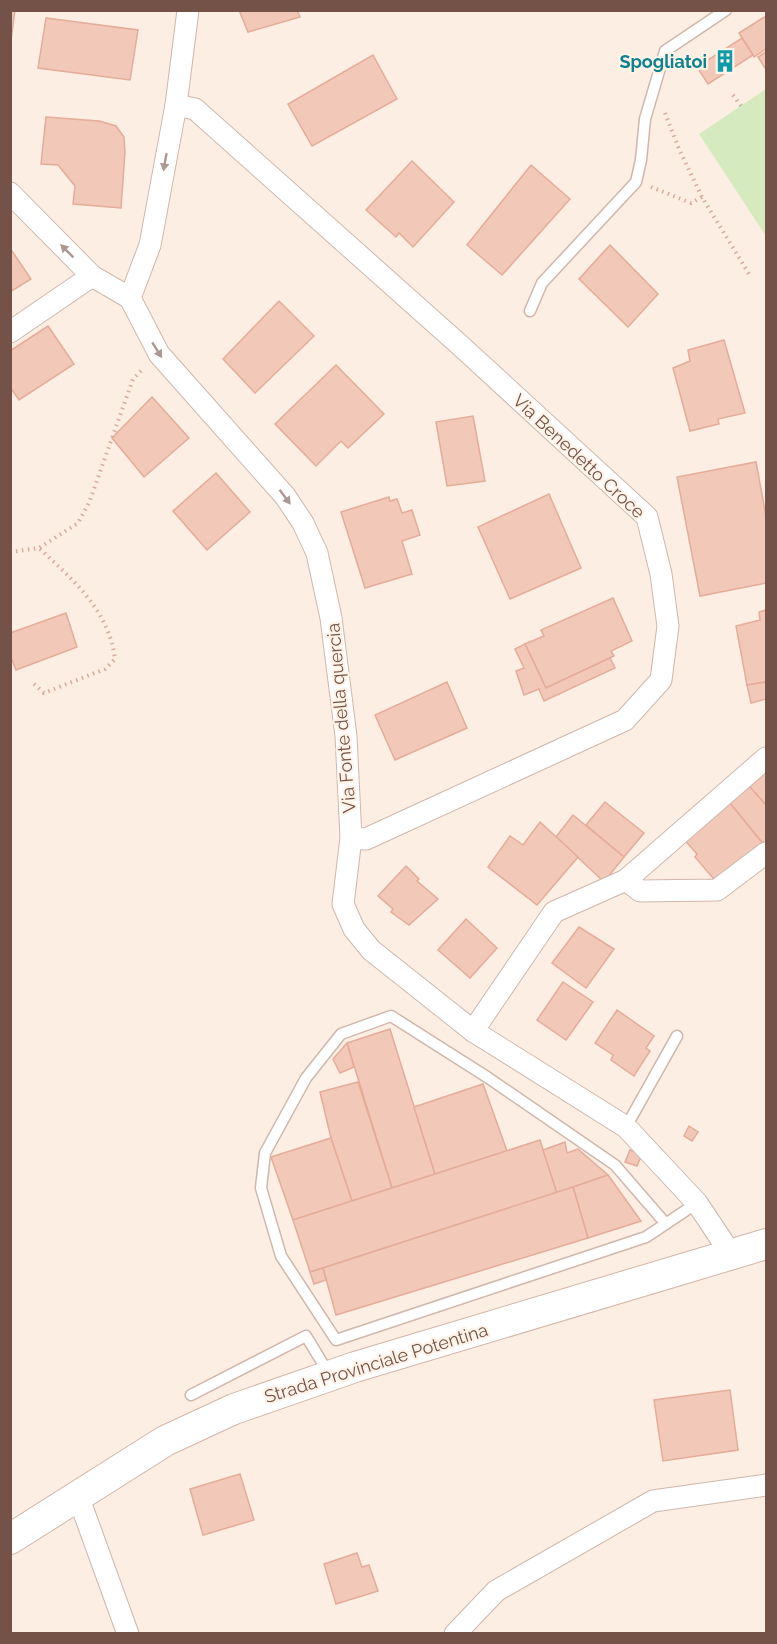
<svg xmlns="http://www.w3.org/2000/svg" width="777" height="1644" font-family="Raleway,sans-serif">
  <style>
    .green { fill: #d6eac0 }
    .building { fill: #f2c8b9; stroke: #e4ac99; stroke-width: 1.5 }
    .lines { fill: none; stroke-linecap: round; stroke-linejoin: round }
    .service-casing { stroke: #cfb7ab; stroke-width: 13 }
    .minor-casing { stroke: #cfb7ab; stroke-width: 23 }
    .secondary-casing { stroke: #d2b6a8; stroke-width: 32 }
    .path { stroke: #d6ac9d; stroke-width: 4; stroke-dasharray: 1.5 4.5; stroke-linecap: butt }
    .service { stroke: #fff; stroke-width: 10 }
    .minor { stroke: #fff; stroke-width: 21 }
    .secondary { stroke: #fff; stroke-width: 30 }
    .oneway { fill: #ac9791 }
    .labels { text-anchor: middle; dominant-baseline: central; stroke-width: 4.5; stroke-linejoin: round; paint-order: stroke }
    .culture-label { font-size: 18px; font-weight: bold; fill: #0d838f; stroke: #fff3e8; text-anchor: end }
    .street-label { font-size: 18px; fill: #745248; stroke: #fff3e8 }
  </style>
  <rect width="100%" height="100%" fill="#fceee2"/>
  <polygon class="green" points="766,89 766,236 699,134"/>
  <g class="building">
    <polygon points="10,10 15,10 10,48"/>
    <polygon points="239,10 297,10 300,17 248,32"/>
    <polygon points="766,16 766,49 754,57 739,33"/>
    <polygon points="46,18 138,30 130,80 38,68"/>
    <polygon points="742,38 753,55 708,84 697,67"/>
    <polygon points="766,52 766,68 765,68 758,57"/>
    <polygon points="373,55 397,99 312,146 288,104"/>
    <polygon points="46,117 99,121 116,126 124,137 125,152 121,208 73,204 75,186 58,165 41,164"/>
    <polygon points="412,161 454,202 413,247 399,233 396,237 366,210"/>
    <polygon points="531,165 570,199 502,275 467,245"/>
    <polygon points="610,245 658,294 628,327 579,279"/>
    <polygon points="10,248 31,279 10,292"/>
    <polygon points="279,301 314,336 255,393 223,359"/>
    <polygon points="48,326 74,364 19,400 10,387 10,351"/>
    <polygon points="724,340 745,413 718,419 719,424 690,431 673,368 690,361 688,350"/>
    <polygon points="336,365 384,414 348,448 341,441 316,466 275,424"/>
    <polygon points="152,397 189,438 144,477 112,438"/>
    <polygon points="473,416 485,481 447,486 436,422"/>
    <polygon points="756,462 766,516 766,583 700,596 677,477"/>
    <polygon points="216,473 250,512 207,550 173,511"/>
    <polygon points="549,494 581,568 510,599 478,527"/>
    <polygon points="389,497 390,501 397,499 402,513 412,510 420,535 402,541 412,574 365,588 341,512"/>
    <polygon points="613,598 632,641 611,651 614,656 546,688 525,644 544,636 541,630"/>
    <polygon points="766,610 766,682 747,685 736,626 760,620 759,612"/>
    <polygon points="66,613 77,647 16,670 10,655 10,633"/>
    <polygon points="525,644 546,688 610,658 615,668 544,701 539,689 524,695 516,671 524,668 515,649"/>
    <polygon points="766,674 766,699 751,703 747,685 766,682"/>
    <polygon points="447,682 467,728 395,760 375,715"/>
    <polygon points="766,771 766,805 749,786"/>
    <polygon points="749,786 766,805 766,847 729,802"/>
    <polygon points="605,802 644,833 624,857 586,825"/>
    <polygon points="729,802 764,845 718,884 695,857 697,854 683,838"/>
    <polygon points="573,815 624,857 604,882 556,837"/>
    <polygon points="540,822 578,857 537,905 488,867 510,836 523,845"/>
    <polygon points="406,866 419,879 417,881 438,899 409,925 391,912 393,909 378,896"/>
    <polygon points="466,919 497,948 470,978 438,950"/>
    <polygon points="579,927 614,949 586,988 552,963"/>
    <polygon points="563,982 593,1002 566,1040 537,1020"/>
    <polygon points="617,1010 654,1036 646,1048 650,1051 634,1076 611,1060 613,1055 595,1043"/>
    <polygon points="390,1029 435,1174 392,1188 347,1043"/>
    <polygon points="347,1043 354,1067 340,1073 333,1059"/>
    <polygon points="358,1082 392,1188 352,1201 331,1138 320,1092"/>
    <polygon points="483,1084 507,1151 435,1174 414,1107"/>
    <polygon points="689,1126 698,1132 692,1141 684,1136"/>
    <polygon points="331,1138 352,1201 293,1220 271,1157"/>
    <polygon points="540,1140 557,1193 310,1272 293,1220"/>
    <polygon points="565,1142 567,1153 578,1149 608,1175 557,1193 543,1150"/>
    <polygon points="630,1150 642,1154 637,1166 625,1162"/>
    <polygon points="608,1175 641,1221 588,1238 573,1187"/>
    <polygon points="573,1187 588,1238 336,1315 323,1268"/>
    <polygon points="323,1268 326,1280 314,1284 310,1272"/>
    <polygon points="730,1390 738,1450 663,1461 654,1400"/>
    <polygon points="240,1474 254,1520 203,1535 190,1489"/>
    <polygon points="357,1553 362,1567 369,1565 378,1591 336,1604 324,1564"/>
  </g>
  <g class="lines">
    <g class="service-casing">
      <g id="service">
        <polyline points="530,311 542,283 636,182 641,160 645,119 665,51 726,10"/>
        <polyline points="626,1127 677,1036"/>
        <polyline points="666,1224 615,1165 487,1077 391,1016 341,1034 306,1078 265,1153 261,1188 281,1256 336,1340 646,1237 697,1203"/>
        <polyline points="191,1395 306,1336 323,1364 326,1376"/>
      </g>
    </g>
    <g class="minor-casing">
      <g id="minor">
        <polyline points="176,105 195,109 462,347 647,517 661,574 668,626 661,680 625,720 366,839 351,838"/>
        <polyline points="10,193 92,276 130,298 159,354 285,496 303,523 317,553 331,618 346,736 351,838 343,904 354,929 371,950 473,1031 626,1127 697,1203 725,1245 728,1257"/>
        <polyline points="130,298 150,245 176,105 188,10"/>
        <polyline points="10,332 92,276"/>
        <polyline points="626,880 640,891 717,890 766,853"/>
        <polyline points="473,1031 554,912 626,880 766,758"/>
        <polyline points="78,1496 128,1634"/>
        <polyline points="455,1634 496,1591 653,1501 766,1485"/>
      </g>
    </g>
    <g class="secondary-casing">
      <polyline id="secondary" points="10,1539 165,1441 234,1409 355,1367 766,1244"/>
    </g>
    <g class="path">
      <polyline points="733,95 741,106"/>
      <polyline points="665,113 679,149 702,197"/>
      <polyline points="651,187 691,203 702,197 749,274"/>
      <polyline points="10,552 39,548 78,523 89,503 133,379 143,369"/>
      <path d="M34 684 44 693 105 669 115 659C109 610 73 580 39 548"/>
    </g>
    <use href="#service" class="service"/>
    <use href="#minor" class="minor"/>
    <use href="#secondary" class="secondary"/>
  </g>
  <defs><path id="oneway-solid" d="M-6-.8H1V-3.2L6.5 0L1 3.2V.8H-6Z" transform="scale(1.5)"/></defs>
  <g class="oneway">
    <use href="#oneway-solid" transform="translate(165 162) rotate(100)"/>
    <use href="#oneway-solid" transform="translate(67 251) rotate(-135)"/>
    <use href="#oneway-solid" transform="translate(157 350) rotate(58)"/>
    <use href="#oneway-solid" transform="translate(285 497) rotate(53)"/>
  </g>
  <defs>
    <g id="building-bare" transform="scale(1.8)"><path d="M-4-6H4V6H1V3H-1V6H-4ZM-2.5-4.3h1.7v1.8h-1.7ZM.8-4.3h1.7v1.8H.8ZM-2.5-1h1.7V.8h-1.7ZM.8-1h1.7V.8H.8Z" fill="#0f9aa8" stroke="#fff3e8" stroke-width="2.5" paint-order="stroke"/></g>
  </defs>
  <g fill-rule="evenodd">
    <use href="#building-bare" x="725" y="61"/>
  </g>
  <g class="labels">
    <g class="culture-label">
      <text x="707" y="61">Spogliatoi</text>
    </g>
    <g class="street-label">
      <text transform="translate(579 456) rotate(43)">Via Benedetto Croce</text>
      <text transform="translate(341 718) rotate(-95)">Via Fonte della quercia</text>
      <text transform="translate(376 1363) rotate(-17)">Strada Provinciale Potentina</text>
    </g>
  </g>
  <rect width="777" height="1644" fill="none" stroke="#745248" stroke-width="24"/>
</svg>
